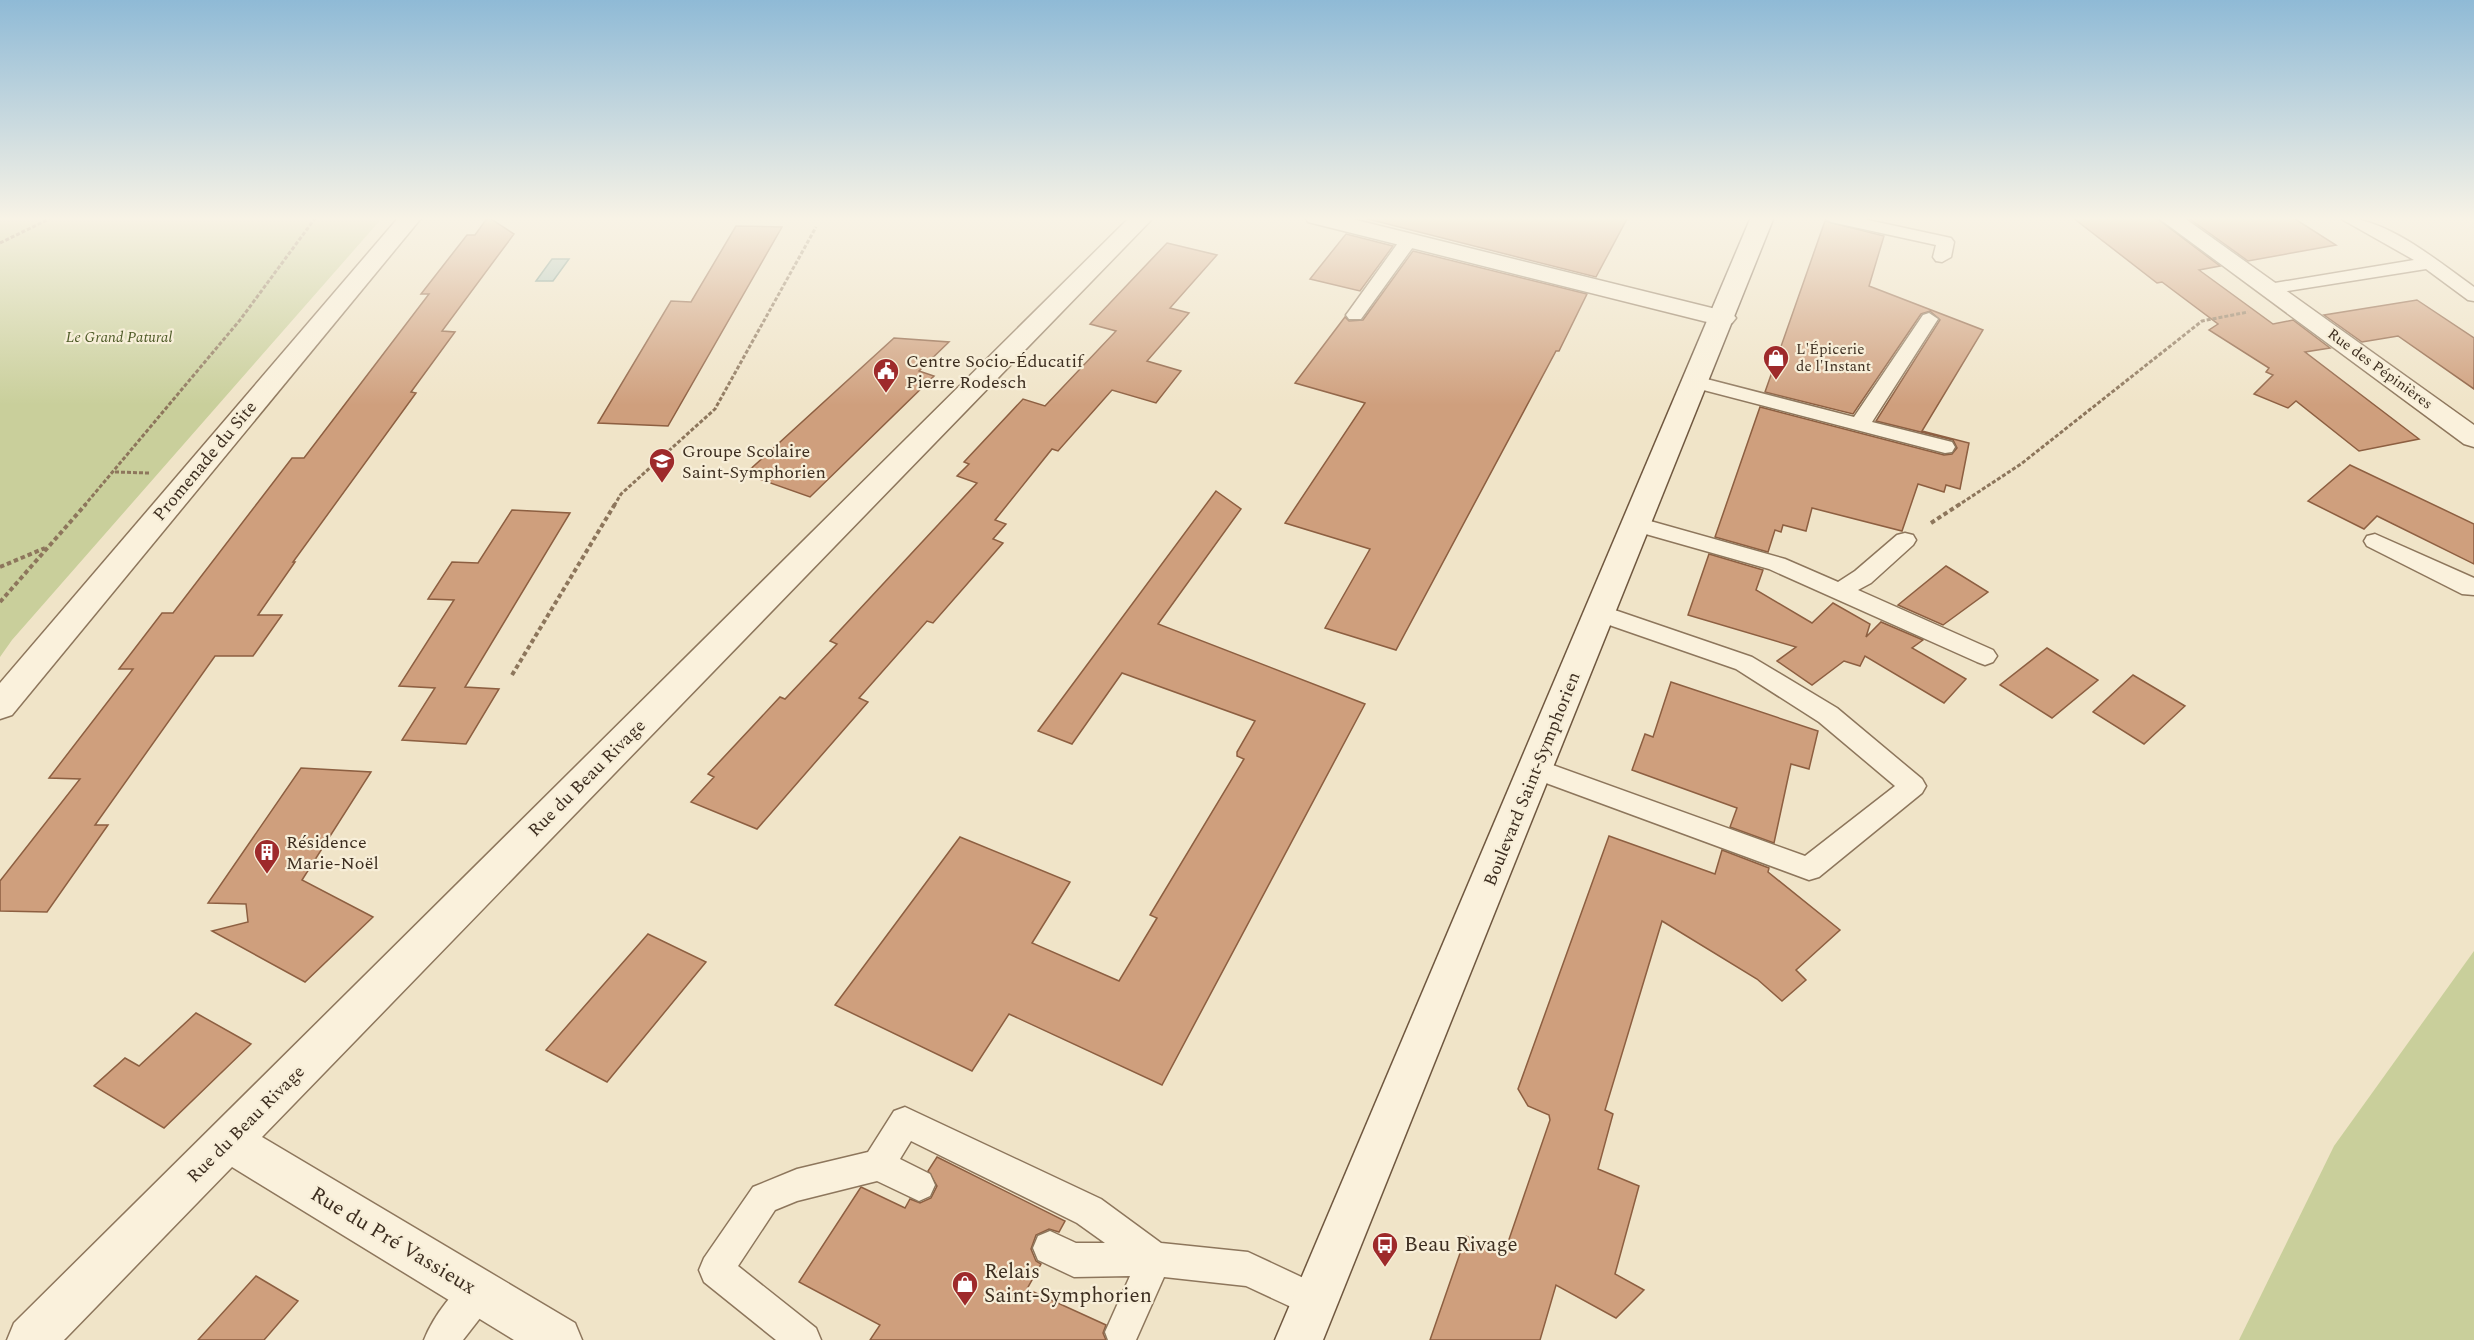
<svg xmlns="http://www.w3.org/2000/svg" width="2474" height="1340" font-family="Spectral,serif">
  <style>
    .green { fill: #c9cf9b }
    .water { fill: #a9c4bc; stroke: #6f938a; stroke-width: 1.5 }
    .building { fill: #cf9f7d; stroke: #8d5f41; stroke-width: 1.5 }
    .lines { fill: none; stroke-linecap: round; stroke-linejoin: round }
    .service-casing { stroke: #8d765c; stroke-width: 3 }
    .minor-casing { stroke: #8d765c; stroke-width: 3 }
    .secondary-casing { stroke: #6f573f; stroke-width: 3 }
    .path-far1 { stroke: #8d765c; stroke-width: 3; stroke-dasharray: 4 2; stroke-linecap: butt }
    .path { stroke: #8d765c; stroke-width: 4; stroke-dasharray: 4.5 3; stroke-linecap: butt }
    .service { fill: #faf1dc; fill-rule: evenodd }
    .minor { fill: #faf1dc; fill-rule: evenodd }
    .secondary { fill: #faf1dc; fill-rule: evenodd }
    .labels { text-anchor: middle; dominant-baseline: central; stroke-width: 4.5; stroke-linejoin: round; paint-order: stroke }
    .far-park-label { font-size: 15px; font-style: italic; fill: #4d5a26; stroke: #f7eed8 }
    .far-poi-label { font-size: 15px; fill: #3d2e20; stroke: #f7eed8; text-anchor: start }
    .far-street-label { font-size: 15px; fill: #3d2e20; stroke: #f7eed8 }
    .poi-label { font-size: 18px; fill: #3d2e20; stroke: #f7eed8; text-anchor: start }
    .street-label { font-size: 18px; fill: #3d2e20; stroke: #f7eed8 }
    .near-street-label { font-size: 21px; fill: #3d2e20; stroke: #f7eed8 }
    .near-poi-label { font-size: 21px; fill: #3d2e20; stroke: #f7eed8; text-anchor: start }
  </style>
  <rect width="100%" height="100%" fill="#f0e4c8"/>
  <g class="green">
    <polygon points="0,217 383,217 12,640 0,657"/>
    <polygon points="2474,951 2474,1340 2239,1340 2334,1146"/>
  </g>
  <polygon class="water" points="552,259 569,259 553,281 536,281"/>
  <g class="building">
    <polygon points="488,217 514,234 442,331 455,332 411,392 416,393 293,562 295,562 258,615 282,615 253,656 215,656 95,825 108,825 47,912 0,911 0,881 80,779 49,778 133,669 119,669 162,613 173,613 292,458 304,458 429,294 421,294 467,235 475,235"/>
    <polygon points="1360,217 1628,217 1596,277"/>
    <polygon points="2072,217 2155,217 2220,266 2199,270 2273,324 2293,320 2330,348 2305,352 2419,439 2359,451 2296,401 2288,408 2254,394 2273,375 2266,372 2269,368 2209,330 2218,324 2162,282 2157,283"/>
    <polygon points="2187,217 2292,217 2336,245 2248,261"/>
    <polygon points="1825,221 1884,236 1869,286 1983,330 1922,431 1969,443 1960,489 1946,485 1944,492 1918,484 1902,531 1812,508 1806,531 1783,525 1781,532 1775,530 1768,552 1715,537 1760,407 1944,455 1952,454 1957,448 1953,440 1876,421 1940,320 1930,311 1921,314 1853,414 1765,392"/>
    <polygon points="736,226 782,227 668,426 598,423 671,301 691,302"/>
    <polygon points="1346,234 1393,246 1360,291 1310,279"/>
    <polygon points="1167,243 1217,255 1170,308 1189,313 1147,361 1181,371 1156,403 1112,390 1058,451 1052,449 995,520 1006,524 993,539 1003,543 933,623 927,621 859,698 868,702 757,829 691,802 714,777 708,774 780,697 785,699 837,644 830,641 977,483 957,476 969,464 964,462 1023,399 1045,406 1116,331 1090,324"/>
    <polygon points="1413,251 1587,294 1559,351 1556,351 1396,650 1325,628 1370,549 1285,523 1365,403 1295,383 1345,317 1349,321 1363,320"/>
    <polygon points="2417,300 2474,338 2474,389 2398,336 2362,342 2324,315"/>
    <polygon points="894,338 949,342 919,371 934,376 810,497 745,474"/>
    <polygon points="2350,465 2474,524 2474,564 2377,516 2364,529 2308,501"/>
    <polygon points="1216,491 1241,509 1158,624 1365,704 1162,1085 1009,1014 972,1071 835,1005 960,837 1070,882 1032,943 1119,981 1157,918 1150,915 1244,759 1237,756 1237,752 1255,721 1122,673 1072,744 1038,731"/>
    <polygon points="512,510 570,513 465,687 499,689 466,744 402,740 435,688 399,686 454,600 428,599 452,562 478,563"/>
    <polygon points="1709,554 1763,570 1756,590 1812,623 1833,603 1870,624 1866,637 1881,622 1923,640 1912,648 1966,679 1944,703 1865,656 1860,666 1844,661 1812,685 1777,661 1796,647 1688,615"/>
    <polygon points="1946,566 1988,592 1943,625 1898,605"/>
    <polygon points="2047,648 2098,680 2052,718 2000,685"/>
    <polygon points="2133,675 2185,706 2144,744 2093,712"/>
    <polygon points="1671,682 1818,731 1809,769 1791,764 1774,843 1730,827 1737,808 1632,770 1645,734 1653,737"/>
    <polygon points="301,768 371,772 302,880 373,917 305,982 212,931 248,922 246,904 208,903"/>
    <polygon points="1609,836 1715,874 1722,850 1769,868 1768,872 1840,930 1796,970 1806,980 1782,1001 1757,979 1662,921 1605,1110 1613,1114 1598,1169 1639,1186 1615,1274 1644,1290 1616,1318 1556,1285 1540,1340 1430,1340 1466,1236 1504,1254 1550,1120 1549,1115 1528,1106 1518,1089"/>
    <polygon points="648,934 706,962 607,1082 546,1050"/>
    <polygon points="196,1013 251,1044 164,1128 94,1086 125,1058 139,1066"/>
    <polygon points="937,1157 1065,1221 1059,1232 1049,1229 1036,1235 1031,1249 1036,1261 1041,1264 1027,1289 1106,1325 1103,1333 1106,1340 870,1340 880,1325 799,1282 861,1187 905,1208 910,1199 920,1203 931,1198 937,1186 928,1171"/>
    <polygon points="256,1276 298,1301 264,1340 198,1340"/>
  </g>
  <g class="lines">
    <g class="service-casing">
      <g id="service">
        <polygon points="1823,217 1854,217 1951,238 1954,242 1951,257 1942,262 1936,261 1933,257 1936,245 1831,222"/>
        <path d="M2338 217C2386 217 2436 260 2474 287V301L2468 300 2426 269 2269 294 2263 293 2260 289 2269 284 2414 260Z"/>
        <polygon points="1409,235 1418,240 1361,319 1349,319 1346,315 1349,311 1403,236"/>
        <polygon points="1929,313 1938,319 1872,422 1952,442 1955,447 1952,452 1945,453 1688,386 1685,382 1695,376 1854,417 1923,315"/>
        <polygon points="1636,517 1785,559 1838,582 1855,571 1897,535 1905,533 1913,535 1916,540 1913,545 1871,583 1858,590 1993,650 1997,656 1993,662 1985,665 1977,662 1769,569 1628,529 1625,524 1628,519"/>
        <polygon points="2375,534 2474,578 2474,595 2462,594 2367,546 2364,541 2367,536"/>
        <polygon points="1600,605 1752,657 1837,708 1922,779 1926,786 1922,793 1819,877 1809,880 1527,776 1523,769 1527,762 1536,759 1805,856 1895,786 1819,722 1736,669 1592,619 1588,613 1592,607"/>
        <polygon points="905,1107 1101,1199 1161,1243 1248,1252 1327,1289 1332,1301 1327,1313 1315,1318 1246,1286 1164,1277 1136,1340 1108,1340 1105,1332 1130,1276 1074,1277 1038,1260 1033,1248 1038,1236 1050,1231 1076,1243 1105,1243 1077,1223 911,1141 900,1159 930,1174 935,1185 930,1196 919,1201 877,1181 797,1201 775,1210 738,1266 816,1328 821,1340 776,1340 704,1282 699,1270 704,1258 753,1187 797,1169 868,1152 894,1111"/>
        <path d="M479 1275 491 1280 496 1292 491 1304 463 1340H424C433 1317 456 1284 479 1275Z"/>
      </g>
    </g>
    <g class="minor-casing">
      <g id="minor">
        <polygon points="399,217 422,217 12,715 0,719 0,683"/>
        <polygon points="1130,217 1154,217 262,1137 575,1323 582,1340 514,1340 232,1167 64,1340 7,1340 14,1323"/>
        <polygon points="1305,217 1344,217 1732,313 1736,318 1732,323 1723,326 1308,222"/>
        <polygon points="2157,217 2183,217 2474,425 2474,447 2464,444"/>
      </g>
    </g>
    <g class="secondary-casing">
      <polygon id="secondary" points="1751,217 1774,217 1323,1340 1275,1340"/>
    </g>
    <g class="path-far1">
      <polyline points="0,243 53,217"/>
      <polyline points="115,472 149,473"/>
      <polyline points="84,506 240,320 316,217"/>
      <polyline points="614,506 621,494 715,409 816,227"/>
      <polyline points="1957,506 2021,464 2202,321 2248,312"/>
    </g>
    <g class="path">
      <polyline points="1931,523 1960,504"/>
      <polyline points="0,567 45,548"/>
      <polyline points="0,602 86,504"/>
      <polyline points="512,675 615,504"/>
    </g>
    <use href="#service" class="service"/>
    <use href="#minor" class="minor"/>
    <use href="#secondary" class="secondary"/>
  </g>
  <linearGradient id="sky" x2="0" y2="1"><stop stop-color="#8fbad6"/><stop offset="0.54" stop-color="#f8f3e6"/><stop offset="1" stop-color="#f8f3e6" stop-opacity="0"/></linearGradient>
  <rect width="2474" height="405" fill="url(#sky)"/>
  <defs>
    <g id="shop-pin" transform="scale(1.35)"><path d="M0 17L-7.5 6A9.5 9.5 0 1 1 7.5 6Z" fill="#9e2a2b" stroke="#f7eed8"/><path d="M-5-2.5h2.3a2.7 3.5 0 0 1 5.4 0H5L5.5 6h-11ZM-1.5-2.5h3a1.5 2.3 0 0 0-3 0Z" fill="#fff"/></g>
    <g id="civic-pin" transform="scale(1.35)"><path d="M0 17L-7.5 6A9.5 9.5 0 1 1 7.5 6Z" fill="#9e2a2b" stroke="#f7eed8"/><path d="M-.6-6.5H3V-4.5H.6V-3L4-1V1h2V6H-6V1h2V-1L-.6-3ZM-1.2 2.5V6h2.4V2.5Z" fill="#fff"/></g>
    <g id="school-pin" transform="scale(1.35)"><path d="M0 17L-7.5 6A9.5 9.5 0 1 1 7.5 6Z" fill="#9e2a2b" stroke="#f7eed8"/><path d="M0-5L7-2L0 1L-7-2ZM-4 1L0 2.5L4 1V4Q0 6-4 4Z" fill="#fff"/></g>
    <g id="building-pin" transform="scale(1.35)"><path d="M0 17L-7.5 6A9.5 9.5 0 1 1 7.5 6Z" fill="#9e2a2b" stroke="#f7eed8"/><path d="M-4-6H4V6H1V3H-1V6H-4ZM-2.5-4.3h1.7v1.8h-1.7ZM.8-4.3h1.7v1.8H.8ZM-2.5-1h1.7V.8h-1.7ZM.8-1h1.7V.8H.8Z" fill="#fff"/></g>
    <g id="bus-pin" transform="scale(1.35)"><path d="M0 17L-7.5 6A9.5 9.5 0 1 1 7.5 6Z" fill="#9e2a2b" stroke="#f7eed8"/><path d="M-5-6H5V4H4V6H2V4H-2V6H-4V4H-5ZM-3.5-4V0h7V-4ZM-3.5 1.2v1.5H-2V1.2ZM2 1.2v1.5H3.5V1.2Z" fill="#fff"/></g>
  </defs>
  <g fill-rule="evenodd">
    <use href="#shop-pin" x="1776" y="358"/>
    <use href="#civic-pin" x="886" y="371"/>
    <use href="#school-pin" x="662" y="461"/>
    <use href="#building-pin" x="267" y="852"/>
    <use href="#bus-pin" x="1385" y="1245"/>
    <use href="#shop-pin" x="965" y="1284"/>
  </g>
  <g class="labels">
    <g class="far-park-label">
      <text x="119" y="337">Le Grand Patural</text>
    </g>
    <g class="far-poi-label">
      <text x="1796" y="349">L'Épicerie<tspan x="1796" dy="17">de l'Instant</tspan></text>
    </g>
    <g class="far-street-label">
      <text transform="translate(2380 369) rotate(36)">Rue des Pépinières</text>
    </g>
    <g class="poi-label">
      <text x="906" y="361">Centre Socio-Éducatif<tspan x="906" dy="21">Pierre Rodesch</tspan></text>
      <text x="682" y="451">Groupe Scolaire<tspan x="682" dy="21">Saint-Symphorien</tspan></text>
      <text x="286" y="842">Résidence<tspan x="286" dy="21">Marie-Noël</tspan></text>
    </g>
    <g class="street-label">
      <text transform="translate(205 461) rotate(-50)">Promenade du Site</text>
      <text transform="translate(587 778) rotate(-45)">Rue du Beau Rivage</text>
      <text transform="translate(1532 779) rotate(-68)">Boulevard Saint-Symphorien</text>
      <text transform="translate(246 1124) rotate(-45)">Rue du Beau Rivage</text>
    </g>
    <g class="near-street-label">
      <text transform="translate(393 1241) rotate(31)">Rue du Pré Vassieux</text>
    </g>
    <g class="near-poi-label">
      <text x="1404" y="1245">Beau Rivage</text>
      <text x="984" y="1272">Relais<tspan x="984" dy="24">Saint-Symphorien</tspan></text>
    </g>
  </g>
</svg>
